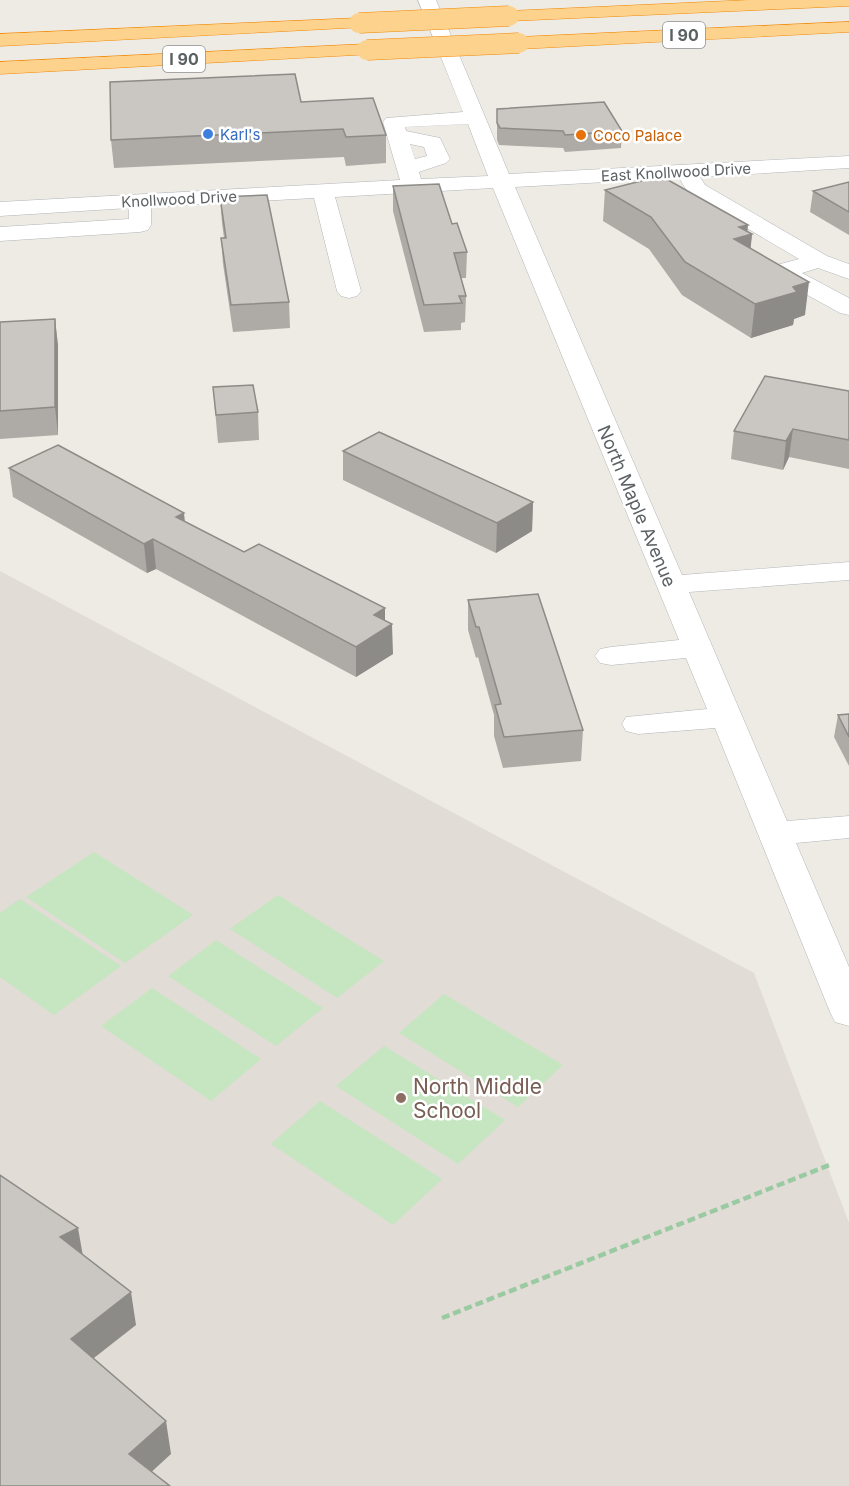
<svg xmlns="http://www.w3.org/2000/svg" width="849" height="1486" font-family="Inter,sans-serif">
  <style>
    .education { fill: #e1dcd5 }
    .green { fill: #c5e6c0 }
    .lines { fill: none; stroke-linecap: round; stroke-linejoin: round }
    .minor-casing { stroke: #b1b5b9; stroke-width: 1 }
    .highway-casing { stroke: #f28801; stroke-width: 1 }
    .path { stroke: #9acaa2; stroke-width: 4.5; stroke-dasharray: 8 4; stroke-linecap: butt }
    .minor { fill: #fff; fill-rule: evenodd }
    .highway { fill: #fdd28d; fill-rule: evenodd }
    .highway-bridge-casing { stroke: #f28801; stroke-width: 21; stroke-linecap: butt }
    .highway-bridge { stroke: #fdd28d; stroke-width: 20 }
    .wall { fill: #aeaaa6 }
    .shaded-wall { fill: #8d8b87 }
    .building { fill: #cac6c1; stroke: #8d8b87; stroke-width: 1.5 }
    .shop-dot { fill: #3f7fe0; stroke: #fff; stroke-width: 2 }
    .food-dot { fill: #e8710a; stroke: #fff; stroke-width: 2 }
    .education-dot { fill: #8d6e63; stroke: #fff; stroke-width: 2 }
    .labels { text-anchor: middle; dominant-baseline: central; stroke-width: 5; stroke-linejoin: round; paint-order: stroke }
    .far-shop-label { font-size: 15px; fill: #366cbe; stroke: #fff; text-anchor: start }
    .far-food-label { font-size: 15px; fill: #c56008; stroke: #fff; text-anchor: start }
    .far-street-label { font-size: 15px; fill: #5c6164; stroke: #fff }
    .shield { fill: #fff; stroke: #8d9092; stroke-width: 1.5 }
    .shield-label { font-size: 16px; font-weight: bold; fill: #5c6164 }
    .street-label { font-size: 18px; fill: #5c6164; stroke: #fff }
    .near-education-label { font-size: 21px; fill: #785e54; stroke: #fff; text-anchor: start }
  </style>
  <rect width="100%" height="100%" fill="#eeebe4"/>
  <polygon class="education" points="0,571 754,973 849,1223 849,1486 0,1486"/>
  <g class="green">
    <polygon points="94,852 193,915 125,963 26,897"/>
    <polygon points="278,895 384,961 337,998 230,929"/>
    <polygon points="20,899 121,966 54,1015 0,977 0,913"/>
    <polygon points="216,940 323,1008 276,1046 168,976"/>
    <polygon points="152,988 261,1059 211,1101 101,1026"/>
    <polygon points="444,994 563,1065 518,1107 399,1033"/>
    <polygon points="384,1046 505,1120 458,1164 336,1086"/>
    <polygon points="320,1101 442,1179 393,1225 271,1144"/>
  </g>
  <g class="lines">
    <g class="minor-casing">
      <path id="minor" d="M418 0H436L509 174 849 156V168L700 177 705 185 827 256 849 264V279L818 268 802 273 849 298V315L840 313 773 276 769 271 773 266 799 259 689 194 679 178 515 187 682 575 849 562V580L689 592 787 821 849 816V838L796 843 849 967V1026L835 1022 830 1012 715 728 638 734 626 731 622 724 626 717 707 709 686 658 611 665 600 663 595 656 600 649 611 647 679 640 493 188 335 197 361 291 357 296 349 298 341 296 337 291 314 198 151 207V225L148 230 140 232 0 241V227L129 219V208L0 216V202L400 180 383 122 386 118 463 112ZM468 124 488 176 421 179 419 172 446 163 450 159 440 138 406 131 405 127ZM410 144 424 147 427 156 415 159Z"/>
    </g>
    <g class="highway-casing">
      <g id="highway">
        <polygon points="750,0 849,0 849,6 509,21 503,20 500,16 503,12 509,11"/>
        <polygon points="359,18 365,19 368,23 365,27 0,46 0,34"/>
        <polygon points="849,22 849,32 519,49 512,47 510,43 512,39 519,37"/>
        <polygon points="367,44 374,46 376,50 374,54 0,74 0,62"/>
      </g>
    </g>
    <polyline class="path" points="442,1318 832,1164"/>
    <use href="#minor" class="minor"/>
    <use href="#highway" class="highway"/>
    <g class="highway-bridge-casing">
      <g id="highway-bridge">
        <polyline points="359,23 509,16"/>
        <polyline points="367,50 519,43"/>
      </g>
    </g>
    <use href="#highway-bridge" class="highway-bridge"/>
  </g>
  <g class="wall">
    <polygon points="301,102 386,135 386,163 346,166 344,157 114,168 111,140"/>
    <polygon points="497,109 622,131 621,148 565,152 563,148 499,145 497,140"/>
    <polygon points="849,182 849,235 810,212 813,191"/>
    <polygon points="393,186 452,224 467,252 466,278 461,278 466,296 465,322 461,323 461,330 424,332 393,211"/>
    <polygon points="605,190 747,232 752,234 750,249 805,315 794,319 793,325 751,338 682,295 649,249 603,221"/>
    <polygon points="220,197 289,302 290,328 233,332 223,264 221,238 224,238 222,223"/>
    <polygon points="55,319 58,346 58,435 0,439 0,322"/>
    <polygon points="213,387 258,412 259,440 218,443"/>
    <polygon points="849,391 849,469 789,457 783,470 731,459 734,431"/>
    <polygon points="343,451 533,502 532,531 496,553 343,480"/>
    <polygon points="9,468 185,522 244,552 385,608 385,620 393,654 356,677 156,569 147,573 13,497"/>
    <polygon points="468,600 583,730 581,761 503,768 494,736 494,715 478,657 476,658 468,630"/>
    <polygon points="849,714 849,766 834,737 838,715"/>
  </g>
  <g class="shaded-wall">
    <polygon points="748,225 747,236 752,234 749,266 734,239 739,227"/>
    <polygon points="809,282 805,315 794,319 793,325 751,338 755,304 793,287"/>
    <polygon points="55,319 58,346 58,435 55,407"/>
    <polygon points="793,429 789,457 783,470 786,441"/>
    <polygon points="533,502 532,531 496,553 497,523"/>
    <polygon points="184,513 187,542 176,517"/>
    <polygon points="153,539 156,569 147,573 144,544"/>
    <polygon points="385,608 385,628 392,624 393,654 356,677 356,647 374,615"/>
    <polygon points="78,1228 84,1262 60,1237"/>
    <polygon points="131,1292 136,1325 76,1372 71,1339"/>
    <polygon points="166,1421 171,1454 136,1486 129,1454"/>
  </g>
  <g class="building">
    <polygon points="295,74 301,102 373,98 386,135 346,137 343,129 111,140 110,82"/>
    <polygon points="604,102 622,131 565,135 563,131 500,128 497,123 497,109"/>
    <polygon points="661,176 748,225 739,227 752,234 734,239 809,282 793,287 797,292 755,304 685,262 651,217 605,190"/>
    <polygon points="849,182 849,212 813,191"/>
    <polygon points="439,184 452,224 457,223 467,252 454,253 466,296 459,296 462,303 424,305 393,186"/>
    <polygon points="267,195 289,302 231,305 221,238 226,238 220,197"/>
    <polygon points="55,319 55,407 0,411 0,322"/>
    <polygon points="765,376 849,391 849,440 793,429 786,441 734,431"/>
    <polygon points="253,385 258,412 216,415 213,387"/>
    <polygon points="379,432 533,502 497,523 343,451"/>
    <polygon points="58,445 184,513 176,517 244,552 259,544 385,608 374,615 392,624 356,647 153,539 144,544 9,468"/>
    <polygon points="538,594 583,730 504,737 495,705 501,704 479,627 476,627 468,600"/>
    <polygon points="849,714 849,737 838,715"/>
    <polygon points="0,1175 78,1228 60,1237 131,1292 71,1339 166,1421 129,1454 170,1486 0,1486"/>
  </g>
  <circle class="shop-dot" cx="208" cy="134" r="6"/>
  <circle class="food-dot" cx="581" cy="135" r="6"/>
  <circle class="education-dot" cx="401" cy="1098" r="6"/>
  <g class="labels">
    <g class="far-shop-label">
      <text x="220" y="134">Karl's</text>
    </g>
    <g class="far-food-label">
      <text x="593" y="135">Coco Palace</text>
    </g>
    <g class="far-street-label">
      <text transform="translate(676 172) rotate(-3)">East Knollwood Drive</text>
      <text transform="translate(179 199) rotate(-3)">Knollwood Drive</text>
    </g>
    <g class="shield">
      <rect x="663" y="22" width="42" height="26" rx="4.5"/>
      <rect x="163" y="46" width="42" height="26" rx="4.5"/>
    </g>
    <g class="shield-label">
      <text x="684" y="35">I 90</text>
      <text x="184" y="59">I 90</text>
    </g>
    <g class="street-label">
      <text transform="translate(637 506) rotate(67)">North Maple Avenue</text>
    </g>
    <g class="near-education-label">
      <text x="413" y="1086">North Middle<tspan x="413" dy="24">School</tspan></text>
    </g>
  </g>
</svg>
